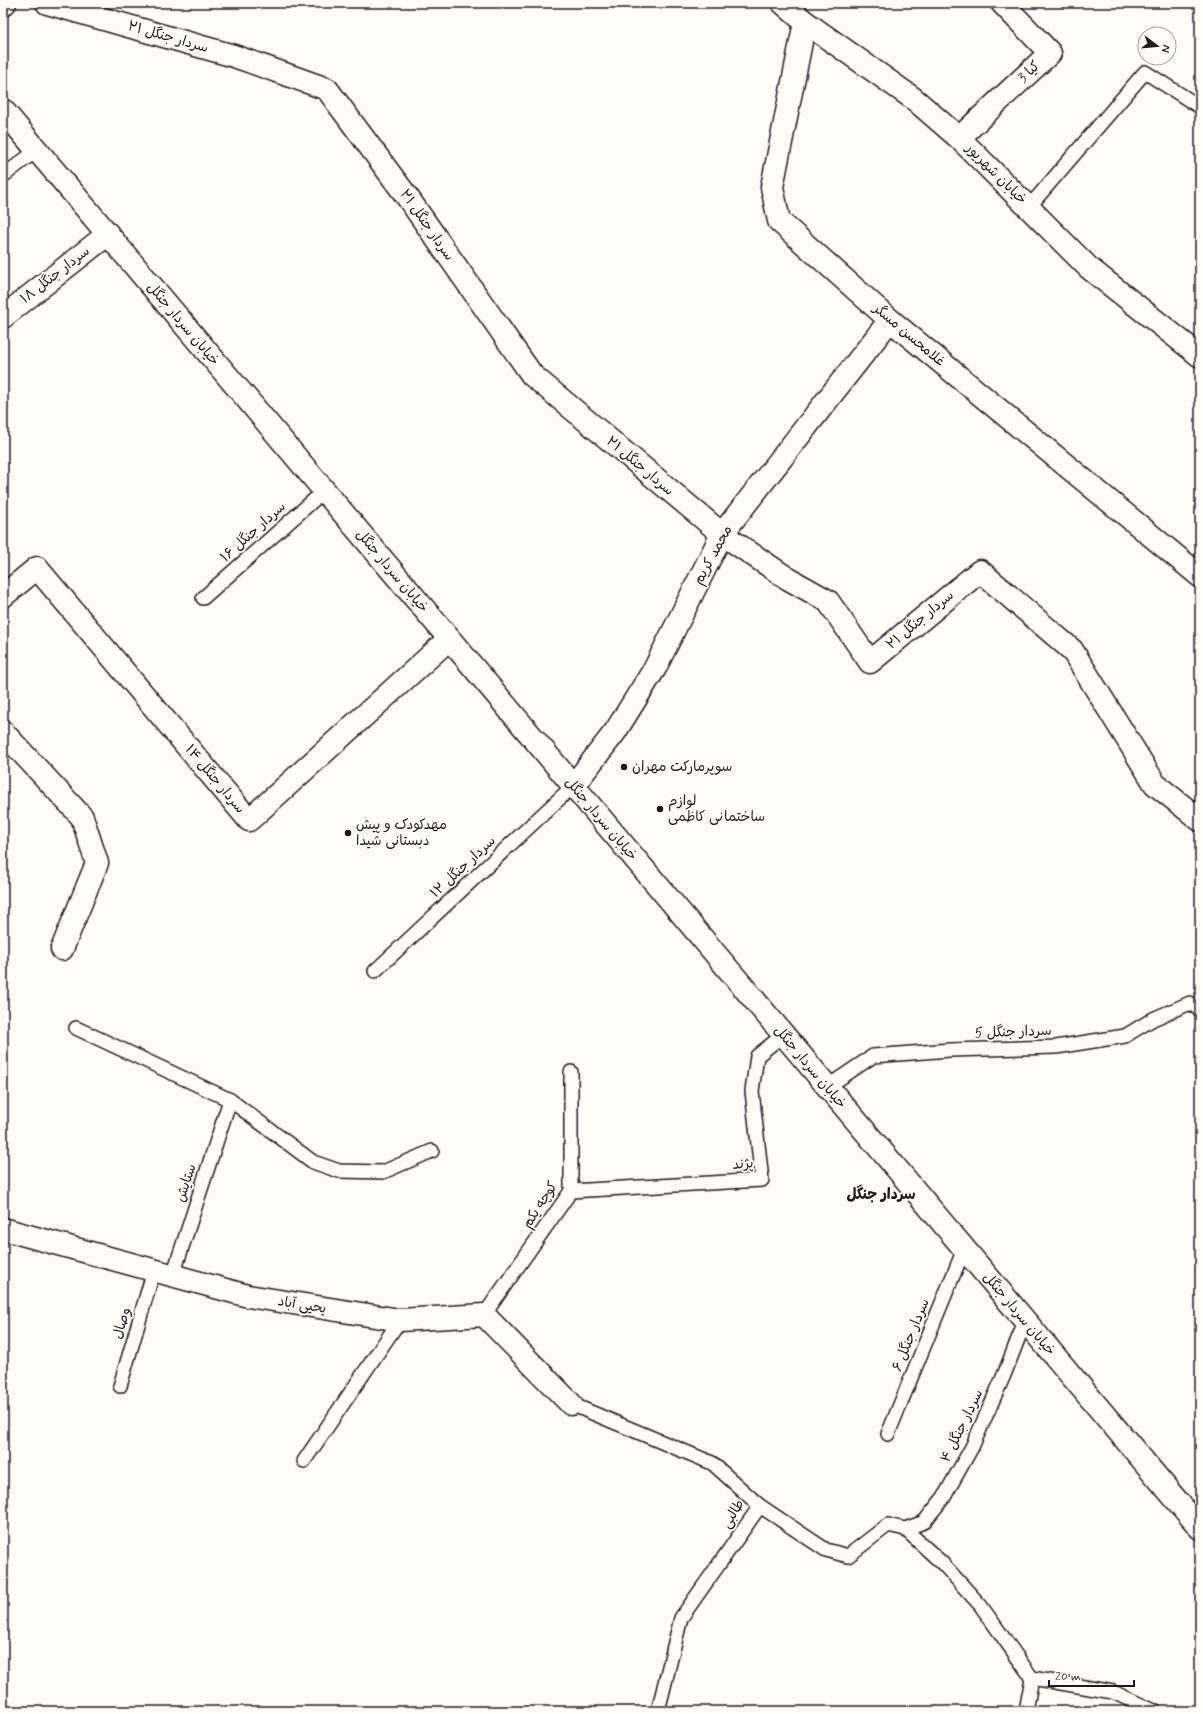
<svg xmlns="http://www.w3.org/2000/svg" width="1203" height="1714" font-family="Mynerve,'Playpen Sans Arabic',sans-serif">
  <style>
    .lines { fill: none; stroke-linecap: round; stroke-linejoin: round }
    .lane-casing { stroke: #1c1c1c; stroke-width: 16 }
    .street-casing { stroke: #1c1c1c; stroke-width: 25 }
    .secondary-casing { stroke: #1c1c1c; stroke-width: 25 }
    .lane { stroke: #fdfcf7; stroke-width: 13 }
    .street { stroke: #fdfcf7; stroke-width: 22 }
    .secondary { stroke: #fdfcf7; stroke-width: 22 }
    .poi-dot { fill: #1c1c1c; stroke: #fdfcf7; stroke-width: 1.5 }
    .labels { text-anchor: middle; dominant-baseline: central; stroke-width: 3.5; stroke-linejoin: round; paint-order: stroke }
    .street-label { font-size: 14px; fill: #1c1c1c; stroke: #fdfcf7 }
    .poi-label { font-size: 14px; fill: #1c1c1c; stroke: #fdfcf7; text-anchor: start }
    .neighbourhood-label { font-size: 15px; font-weight: bold; fill: #1c1c1c; stroke: #fdfcf7 }
  </style>
  <rect width="100%" height="100%" fill="#fdfcf7"/>
  <filter id="ink" filterUnits="userSpaceOnUse"><feTurbulence type="fractalNoise" baseFrequency=".025" numOctaves="2"/><feDisplacementMap in="SourceGraphic" scale="8" xChannelSelector="R" yChannelSelector="G"/><feConvolveMatrix kernelMatrix="1 2 1 2 8 2 1 2 1" color-interpolation-filters="sRGB"/></filter>
  <g filter="url(#ink)">
    <g class="lines">
      <g class="lane-casing">
        <g id="lane">
          <polyline points="3,176 37,150"/>
          <polyline points="1029,207 1145,72 1200,107"/>
          <polyline points="203,598 324,491"/>
          <polyline points="375,971 573,786"/>
          <polyline points="76,1028 230,1100 313,1162 339,1171 383,1172 432,1151"/>
          <polyline points="827,1087 873,1056 950,1050 1056,1047 1125,1036 1153,1019 1190,1003 1200,1010"/>
          <polyline points="571,1191 762,1180 752,1091 757,1056 783,1035"/>
          <polyline points="173,1275 230,1100"/>
          <polyline points="484,1315 571,1191 571,1072"/>
          <polyline points="120,1386 154,1270"/>
          <polyline points="571,1404 712,1463 760,1506 681,1618 658,1711"/>
          <polyline points="888,1434 964,1249"/>
          <polyline points="304,1461 400,1320"/>
          <polyline points="760,1506 826,1550 848,1556 888,1525 905,1529 943,1564 981,1606 1032,1678 1026,1711"/>
          <polyline points="905,1529 924,1522 944,1497 972,1447 1004,1375 1025,1321"/>
          <polyline points="1032,1678 1113,1692 1154,1711"/>
        </g>
      </g>
      <g class="street-casing">
        <g id="street">
          <polyline points="47,3 234,56 327,89 408,198 532,375 722,534 787,578 828,601 870,662 980,571 1072,650 1155,784 1200,820"/>
          <polyline points="783,3 805,22 914,99 959,138 1089,268 1200,356"/>
          <polyline points="3,5 5,3"/>
          <polyline points="805,22 772,187 779,221 890,320 1200,576"/>
          <polyline points="959,138 1050,53 1002,3"/>
          <polyline points="3,317 108,234"/>
          <polyline points="3,596 37,568 249,820 449,639"/>
          <polyline points="3,732 82,817 97,863 62,949"/>
          <polyline points="573,786 615,732 655,668 722,534 890,320"/>
          <polyline points="3,1229 248,1296 400,1320 484,1315 571,1404"/>
        </g>
      </g>
      <g class="secondary-casing">
        <polyline id="secondary" points="3,110 1200,1528"/>
      </g>
      <use href="#lane" class="lane"/>
      <use href="#street" class="street"/>
      <use href="#secondary" class="secondary"/>
    </g>
  </g>
  <g class="poi-dot">
    <circle cx="624" cy="767" r="4"/>
    <circle cx="660" cy="809" r="4"/>
    <circle cx="348" cy="833" r="4"/>
  </g>
  <g class="labels">
    <g class="street-label">
      <text transform="translate(168 37) rotate(16)">سردار جنگل ۲۱</text>
      <text transform="translate(1029 72) rotate(-43)">کیا 3</text>
      <text transform="translate(996 174) rotate(45)">خیابان شهریور</text>
      <text transform="translate(427 225) rotate(55)">سردار جنگل ۲۱</text>
      <text transform="translate(55 275) rotate(-38)">سردار جنگل ۱۸</text>
      <text transform="translate(183 324) rotate(50)">خیابان سردار جنگل</text>
      <text transform="translate(909 335) rotate(40)">غلامحسن مسگر</text>
      <text transform="translate(640 466) rotate(40)">سردار جنگل ۲۱</text>
      <text transform="translate(253 532) rotate(-42)">سردار جنگل ۱۶</text>
      <text transform="translate(713 555) rotate(-61)">محمد کریم</text>
      <text transform="translate(392 571) rotate(50)">خیابان سردار جنگل</text>
      <text transform="translate(920 620) rotate(-40)">سردار جنگل ۲۱</text>
      <text transform="translate(215 779) rotate(50)">سردار جنگل ۱۴</text>
      <text transform="translate(601 819) rotate(50)">خیابان سردار جنگل</text>
      <text transform="translate(463 867) rotate(-43)">سردار جنگل ۱۲</text>
      <text transform="translate(1013 1032) rotate(-2)">سردار جنگل 5</text>
      <text transform="translate(810 1067) rotate(50)">خیابان سردار جنگل</text>
      <text transform="translate(743 1164) rotate(-5)">پژند</text>
      <text transform="translate(186 1183) rotate(-72)">ستایش</text>
      <text transform="translate(540 1205) rotate(-57)">کوچه یکم</text>
      <text transform="translate(302 1305) rotate(9)">یحیی آباد</text>
      <text transform="translate(1019 1314) rotate(50)">خیابان سردار جنگل</text>
      <text transform="translate(122 1323) rotate(-73)">وصال</text>
      <text transform="translate(911 1335) rotate(-68)">سردار جنگل ۶</text>
      <text transform="translate(962 1426) rotate(-64)">سردار جنگل ۴</text>
      <text transform="translate(733 1514) rotate(-59)">طالبی</text>
    </g>
    <g class="poi-label">
      <text x="632" y="767">سوپرمارکت مهران</text>
      <text x="668" y="801">لوازم<tspan x="668" dy="16">ساختمانی کاظمی</tspan></text>
      <text x="356" y="825">مهدکودک و پیش<tspan x="356" dy="16">دبستانی شیدا</tspan></text>
    </g>
    <g class="neighbourhood-label">
      <text x="881" y="1195">سردار جنگل</text>
    </g>
  </g>
  <rect width="1203" height="1714" fill="none" stroke="#fdfcf7" stroke-width="16"/>
  <rect x="8" y="8" width="1187" height="1698" fill="none" stroke="#1c1c1c" stroke-width="1.5" filter="url(#ink)"/>
  <g transform="translate(1157 46) rotate(106)"><circle r="19" fill="#fdfcf7" stroke="#a3a29f"/>
  <path d="M0-3L7 15L0 10L-7 15Z" fill="#1c1c1c"/>
  <text y="-6" font-size="11" font-weight="bold" text-anchor="middle" fill="#1c1c1c">N</text>
  </g>
  <path d="M1049 1680v6h85v-6" fill="none" stroke="#1c1c1c" stroke-width="2"/>
  <text x="1055" y="1680" font-size="12" fill="#1c1c1c" stroke="#fdfcf7" stroke-width="3" paint-order="stroke">20 m</text>
</svg>
